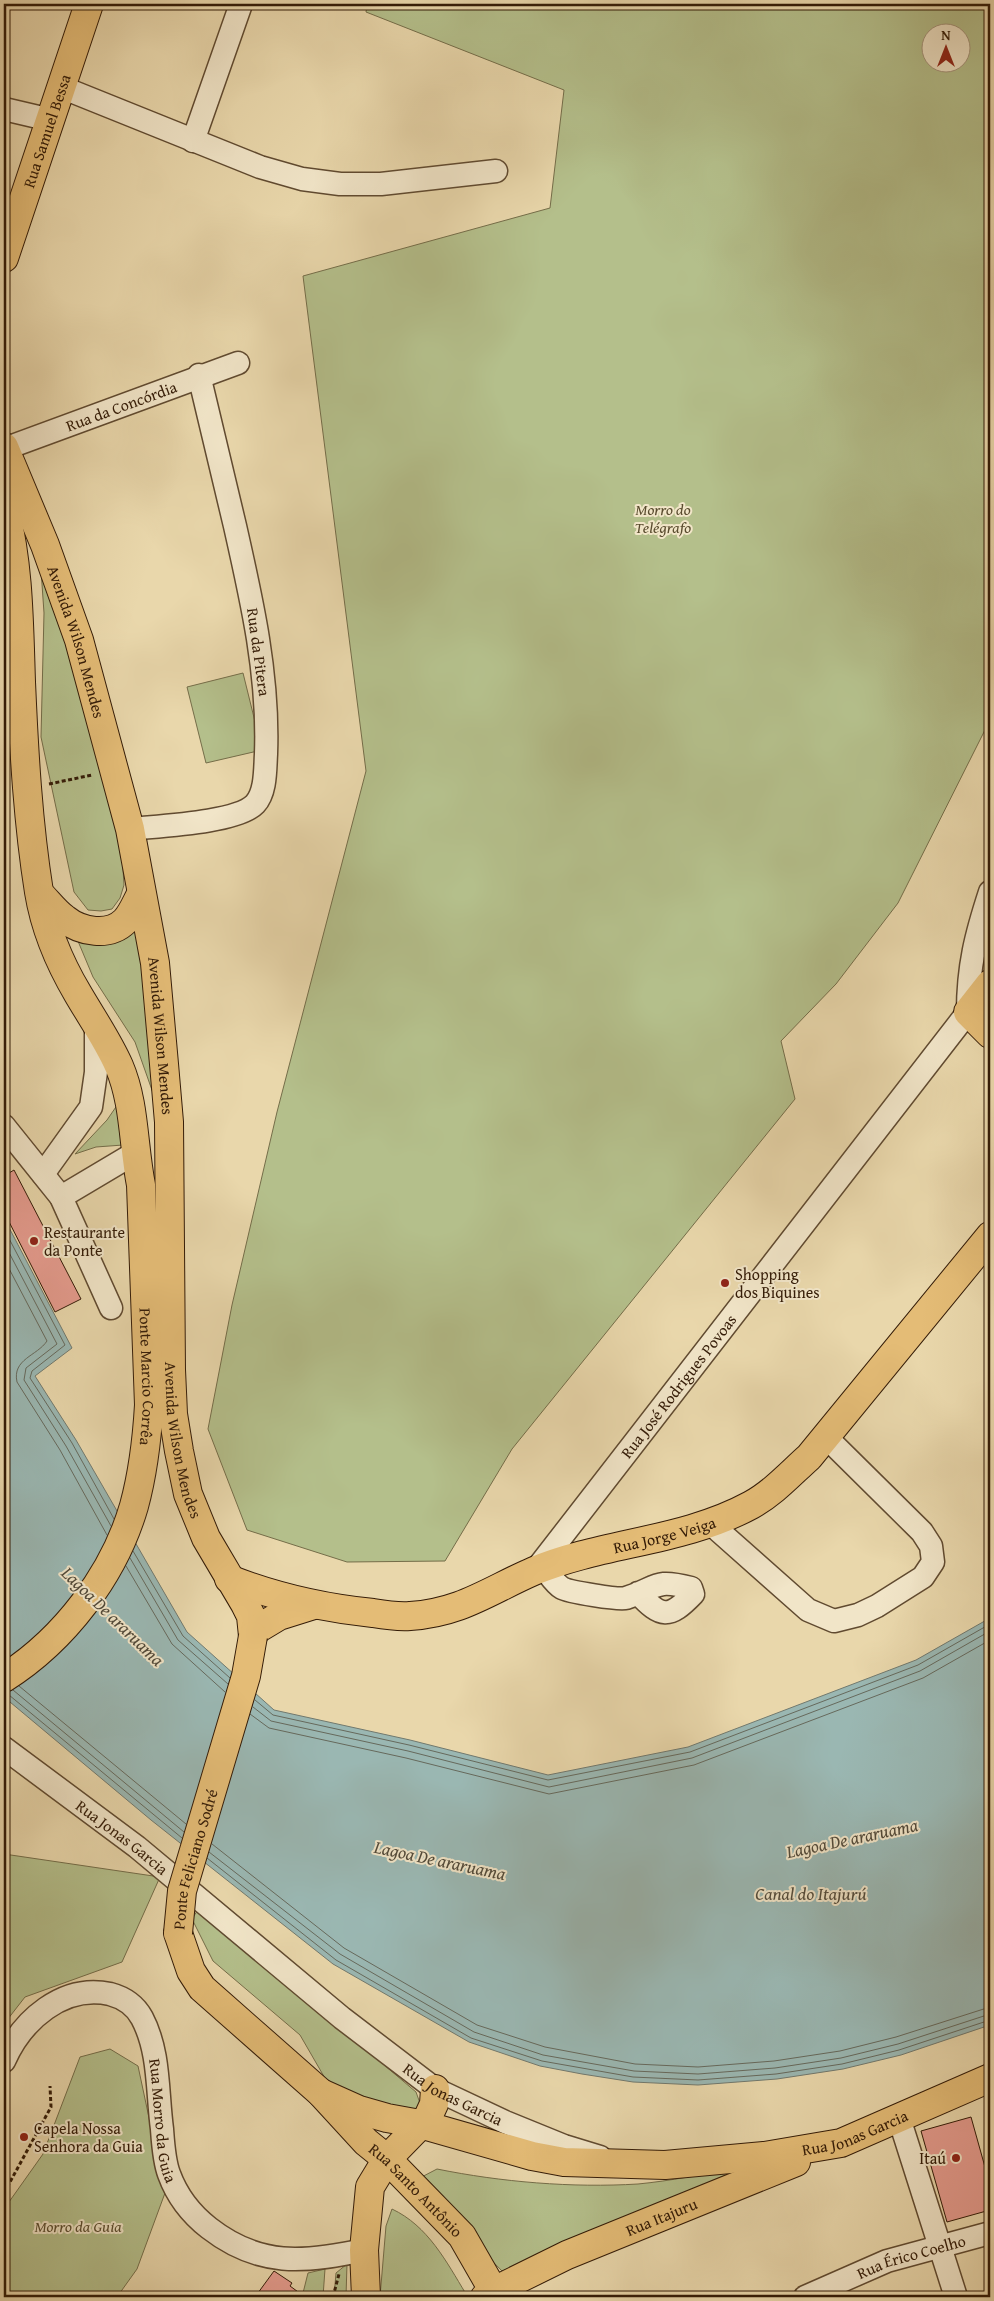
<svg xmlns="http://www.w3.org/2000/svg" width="994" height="2301" font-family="'Gentium Book Plus',serif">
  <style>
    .green { fill: #b4bf8b; stroke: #746d49; fill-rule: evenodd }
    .water { fill: #9ab7b2; stroke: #71796e }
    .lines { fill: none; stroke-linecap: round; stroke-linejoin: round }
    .shore { stroke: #66695c; stroke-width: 1 }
    .building { fill: #e59b8e; stroke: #331b07 }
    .minor-casing { stroke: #604a30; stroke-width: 25 }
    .major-casing { stroke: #331b07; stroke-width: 30 }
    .path { stroke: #331b07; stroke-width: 3; stroke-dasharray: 4 2.5; stroke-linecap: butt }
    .minor { stroke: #f1e5c8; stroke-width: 22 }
    .major { stroke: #e4bc76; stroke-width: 28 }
    .major-bridge-casing { stroke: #331b07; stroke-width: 30; stroke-linecap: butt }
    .major-bridge { stroke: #e4bc76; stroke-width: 28 }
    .poi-dot { fill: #8f2418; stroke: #f1e5c8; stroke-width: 2 }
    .labels { text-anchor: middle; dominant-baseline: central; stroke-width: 4; stroke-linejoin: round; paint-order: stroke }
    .street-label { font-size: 16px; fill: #331b07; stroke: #f1e5c8 }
    .park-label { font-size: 16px; font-style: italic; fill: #5a4c2f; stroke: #f1e5c8 }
    .poi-label { font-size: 16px; fill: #331b07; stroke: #f1e5c8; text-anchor: start }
    .water-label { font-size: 18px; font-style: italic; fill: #524a3a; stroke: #f1e5c8 }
  </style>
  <rect width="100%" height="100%" fill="#e9d7ab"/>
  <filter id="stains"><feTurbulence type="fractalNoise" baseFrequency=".004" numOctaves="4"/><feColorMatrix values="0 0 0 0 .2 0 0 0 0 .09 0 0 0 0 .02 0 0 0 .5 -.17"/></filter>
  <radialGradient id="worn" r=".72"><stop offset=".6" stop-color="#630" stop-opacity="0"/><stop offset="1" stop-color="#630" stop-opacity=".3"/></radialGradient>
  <g class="green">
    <path d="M367 4H990V720L898 903 836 984 781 1041 795 1099 512 1449 445 1561 347 1562 247 1530 208 1429 232 1305 277 1112 366 771 303 276 550 208 564 90 366 12ZM962 32V62H932V32Z"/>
    <polygon points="39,541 89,719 122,853 124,885 120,898 112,909 101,911 88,910 74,892 41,737 44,613"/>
    <polygon points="243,673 262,750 206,763 187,687"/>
    <polygon points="142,922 159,1110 135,1042 93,977 75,934"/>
    <polygon points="120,1101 123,1145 96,1147 75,1154 107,1120"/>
    <polygon points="4,1854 160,1877 122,1962 25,1997 4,2024"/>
    <polygon points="199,1908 416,2092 421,2106 413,2117 337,2099 300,2035 213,1961 192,1919"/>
    <polygon points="110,2049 138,2066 165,2193 137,2269 117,2297 4,2297 4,2209 43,2154 80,2057"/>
    <path d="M437 2169C501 2182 572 2188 638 2184 670 2181 703 2174 735 2169L707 2196 502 2271 414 2181Z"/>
    <path d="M392 2209C428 2226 446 2261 466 2294L463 2297H380L386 2226Z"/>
    <polygon points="347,2264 346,2297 334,2297 336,2273"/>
    <polygon points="325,2269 323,2297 302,2297 308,2273"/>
  </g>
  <polygon class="water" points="4,1218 72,1348 35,1376 76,1440 187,1632 274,1710 410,1740 548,1775 688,1747 916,1660 990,1618 990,2025 901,2055 843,2069 777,2079 698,2085 633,2082 582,2074 540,2066 469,2042 333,1964 151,1820 4,1697"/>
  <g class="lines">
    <g class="shore">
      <polyline points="4,1229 65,1345 32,1371 30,1378 72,1443 114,1519"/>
      <polyline points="4,1243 57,1344 26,1368 24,1380 66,1446 111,1526"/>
      <path d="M4 1259 47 1341C37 1356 12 1359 17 1382L60 1450 107 1535"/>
      <polyline points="133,1551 183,1636 230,1678"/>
      <polyline points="130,1558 178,1640 228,1684"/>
      <polyline points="126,1566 172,1644 225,1692"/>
      <polyline points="19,1686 186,1824"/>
      <polyline points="13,1690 184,1832"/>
      <polyline points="4,1694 9,1695 182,1838"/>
      <polyline points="255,1700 273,1715 409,1745 548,1780 690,1752 918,1665 990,1624"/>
      <polyline points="253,1707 271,1721 408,1751 549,1787 692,1758 920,1671 990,1631"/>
      <polyline points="250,1714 269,1728 406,1758 549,1794 694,1765 923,1678 990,1640"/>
      <polyline points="212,1844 344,1948 477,2025 545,2047 635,2064 698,2067 774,2061 840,2051 896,2037 990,2007"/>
      <polyline points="209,1852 340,1954 474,2032 543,2055 634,2071 698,2074 775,2068 841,2058 898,2044 990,2014"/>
      <polyline points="207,1858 336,1960 471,2038 542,2061 633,2077 698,2080 776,2074 842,2064 899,2050 990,2020"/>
    </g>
  </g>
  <g class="building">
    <polygon points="14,1170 81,1299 55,1312 4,1212 4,1176"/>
    <polygon points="971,2117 990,2185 990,2210 947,2222 921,2131"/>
    <polygon points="274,2271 292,2283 290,2286 305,2297 255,2297"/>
  </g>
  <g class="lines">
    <g class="minor-casing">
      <g id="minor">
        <polyline points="61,87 260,167 302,179 340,184 381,184 496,171"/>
        <polyline points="4,109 51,120"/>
        <polyline points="193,141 241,4"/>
        <path id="s1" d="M4 449 238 363"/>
        <path d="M130 829C157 826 237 823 255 804 266 792 265 770 266 754 269 676 252 601 235 526 223 476 211 426 199 375"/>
        <polyline points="4,1126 61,1197 111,1308"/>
        <polyline points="43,1174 91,1107 96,1072 96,1024"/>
        <polyline points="61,1197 135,1153"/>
        <polyline points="711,1524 808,1610 834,1621 858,1615 877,1606 923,1577 933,1562 931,1546 922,1532 825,1436"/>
        <path d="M544 1568C549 1574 555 1584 562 1588 569 1592 619 1600 626 1598 658 1588 653 1578 691 1588L693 1594C669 1619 661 1618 638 1593"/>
        <path id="s2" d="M535 1571 968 1012C968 966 976 935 990 892"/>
        <path id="s3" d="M4 1748 137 1847 342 2018 435 2089 505 2122 564 2146 600 2157"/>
        <path id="s4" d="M4 2061C22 2020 63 1984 110 1994 125 1998 135 2005 142 2018 160 2052 157 2092 162 2129 163 2143 164 2161 169 2174 177 2196 191 2214 209 2228 259 2267 304 2263 364 2250"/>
        <polyline points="899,2118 956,2297"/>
        <path id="s5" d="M805 2297 887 2261 990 2233"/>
      </g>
    </g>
    <g class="major-casing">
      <g id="major">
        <path id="s6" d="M4 258 89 4"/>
        <path id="s7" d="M4 447 45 545 79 640 130 829 155 963 164 1064 169 1122 171 1370 173 1414 179 1451 188 1494 206 1538 245 1604 251 1616 253 1636"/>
        <path id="s8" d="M4 506C19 564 19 622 21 682 24 752 28 823 39 892 45 929 59 962 78 994 92 1018 108 1041 119 1066 135 1103 133 1145 141 1185L149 1405C147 1439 143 1473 134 1506 114 1575 64 1640 4 1678"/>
        <path d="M40 894C48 902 56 913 65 919 81 932 109 937 125 921 132 914 136 903 141 894"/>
        <polyline points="990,984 968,1012 990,1034"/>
        <path id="s9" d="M229 1579C275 1597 323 1608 373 1613 385 1615 398 1617 410 1616 461 1613 490 1590 534 1571 604 1542 683 1542 751 1505 773 1493 790 1474 809 1457L990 1236"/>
        <polyline points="254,1631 279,1616 314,1605"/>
        <path id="s10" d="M178 1933 191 1971 202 1988 321 2093 366 2142 387 2159 462 2236 497 2297"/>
        <path id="s11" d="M321 2093 359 2110 387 2118 420 2124 532 2156 564 2162 665 2165 764 2156 841 2143 990 2078"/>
        <polyline points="366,2297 364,2250 370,2187 387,2159 428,2117 434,2104 435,2089"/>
        <path id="s12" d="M485 2297 494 2291 567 2255 796 2162"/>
      </g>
    </g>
    <g class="path">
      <polyline points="49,784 92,775"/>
      <polyline points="4,2193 51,2107 50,2086"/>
      <polyline points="333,2297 339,2274"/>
    </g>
    <use href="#minor" class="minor"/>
    <use href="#major" class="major"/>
    <g class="major-bridge-casing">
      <g id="major-bridge">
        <path id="s13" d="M178 1933 182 1891 246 1676 253 1636"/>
      </g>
    </g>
    <use href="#major-bridge" class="major-bridge"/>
  </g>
  <g class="poi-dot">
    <circle cx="34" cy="1241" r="5"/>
    <circle cx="725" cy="1283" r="5"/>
    <circle cx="24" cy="2137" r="5"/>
    <circle cx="956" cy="2158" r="5"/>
  </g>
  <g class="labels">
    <g class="street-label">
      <text stroke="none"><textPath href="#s6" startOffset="134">Rua Samuel Bessa</textPath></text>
      <text stroke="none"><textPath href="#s1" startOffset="125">Rua da Concórdia</textPath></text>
      <text stroke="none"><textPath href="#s7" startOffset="208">Avenida Wilson Mendes</textPath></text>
      <text transform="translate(259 652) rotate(82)">Rua da Pitera</text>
      <text stroke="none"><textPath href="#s7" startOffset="612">Avenida Wilson Mendes</textPath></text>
      <text stroke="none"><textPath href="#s8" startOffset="894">Ponte Marcio Corrêa</textPath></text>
      <text stroke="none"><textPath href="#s2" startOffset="234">Rua José Rodrigues Povoas</textPath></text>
      <text stroke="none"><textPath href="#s7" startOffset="1018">Avenida Wilson Mendes</textPath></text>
      <text stroke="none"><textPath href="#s9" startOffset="454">Rua Jorge Veiga</textPath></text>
      <text stroke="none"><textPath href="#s3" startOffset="148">Rua Jonas Garcia</textPath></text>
      <text stroke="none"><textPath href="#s13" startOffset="76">Ponte Feliciano Sodré</textPath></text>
      <text stroke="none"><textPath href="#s3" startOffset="568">Rua Jonas Garcia</textPath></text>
      <text stroke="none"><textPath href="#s4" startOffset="282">Rua Morro da Guia</textPath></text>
      <text stroke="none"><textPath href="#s11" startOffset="548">Rua Jonas Garcia</textPath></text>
      <text stroke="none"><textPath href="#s10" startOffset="355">Rua Santo Antônio</textPath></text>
      <text stroke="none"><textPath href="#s12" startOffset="194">Rua Itajuru</textPath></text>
      <text stroke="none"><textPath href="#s5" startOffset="114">Rua Érico Coelho</textPath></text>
    </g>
    <g class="park-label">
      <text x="663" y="509">Morro do<tspan x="663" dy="18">Telégrafo</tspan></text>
      <text x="78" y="2226">Morro da Guia</text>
    </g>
    <g class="poi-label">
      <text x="44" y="1232">Restaurante<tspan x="44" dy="18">da Ponte</tspan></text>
      <text x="735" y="1274">Shopping<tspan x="735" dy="18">dos Biquines</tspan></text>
      <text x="34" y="2128">Capela Nossa<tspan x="34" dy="18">Senhora da Guia</tspan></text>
      <text x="946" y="2158" text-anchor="end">Itaú</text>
    </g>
    <g class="water-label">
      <text transform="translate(113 1616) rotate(44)">Lagoa De araruama</text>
      <text transform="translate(852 1838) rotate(-12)">Lagoa De araruama</text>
      <text transform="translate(440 1860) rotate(12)">Lagoa De araruama</text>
      <text x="811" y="1893">Canal do Itajurú</text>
    </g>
  </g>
  <rect width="994" height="2301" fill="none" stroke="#e9d7ab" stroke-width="20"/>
  <rect x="5" y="5" width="984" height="2291" fill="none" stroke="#331b07" stroke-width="2.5"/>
  <rect x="10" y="10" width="974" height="2281" fill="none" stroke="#331b07"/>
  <g transform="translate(946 48)"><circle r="24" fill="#f1e5c8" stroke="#a5947b"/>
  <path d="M0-4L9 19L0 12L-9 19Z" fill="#8f2418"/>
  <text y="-8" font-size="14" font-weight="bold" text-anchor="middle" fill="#331b07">N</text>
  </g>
  <rect width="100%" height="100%" filter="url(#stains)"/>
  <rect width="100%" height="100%" fill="url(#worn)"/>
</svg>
